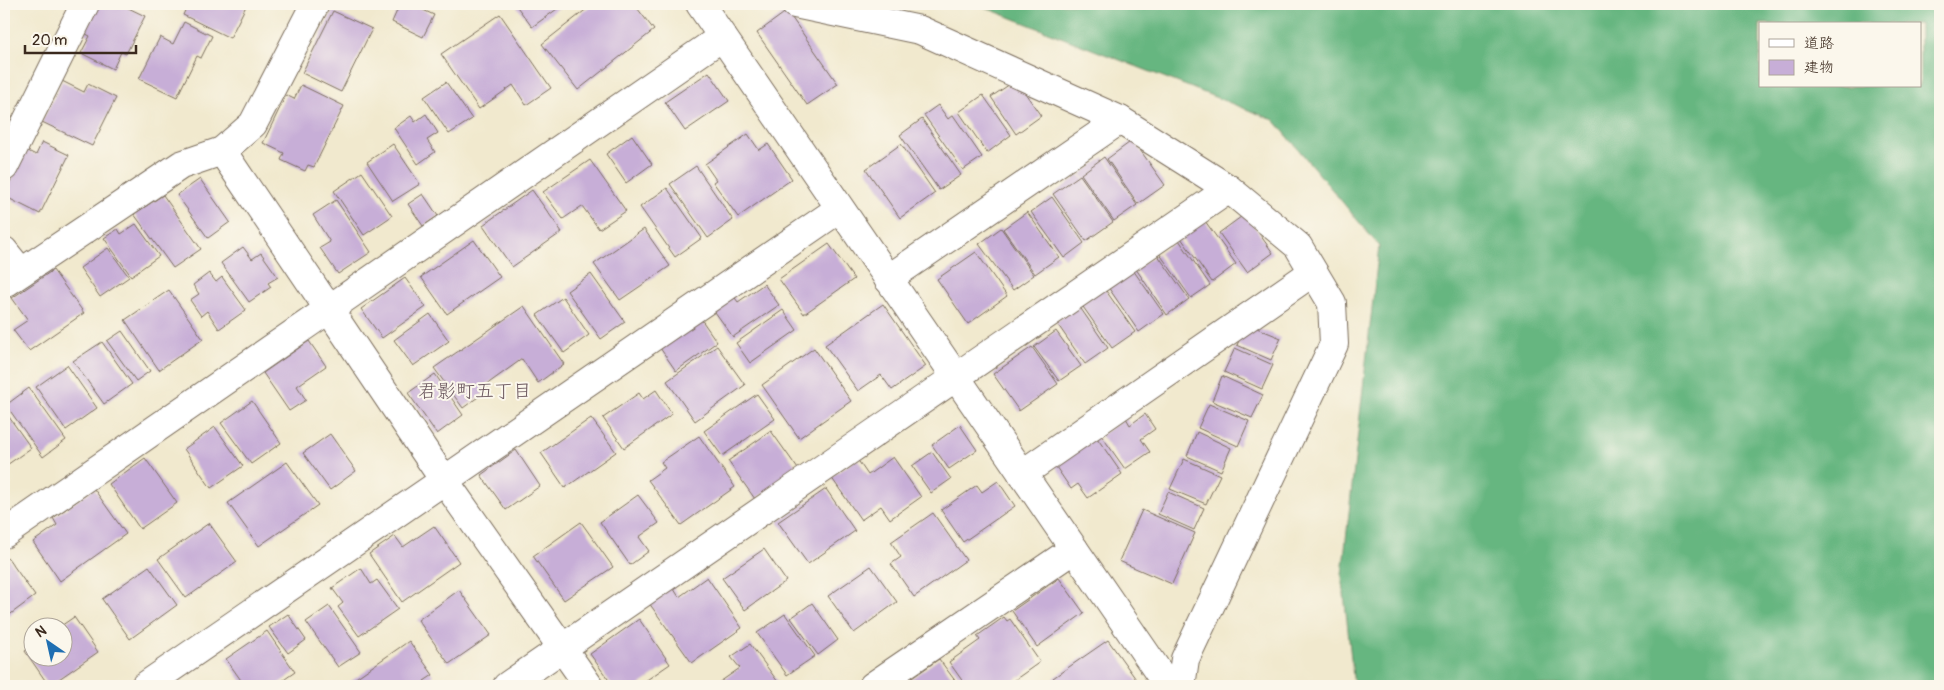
<svg xmlns="http://www.w3.org/2000/svg" width="1944" height="690" font-family="Pangolin,'Klee One',sans-serif">
  <style>
    .forest { fill: #66b680; stroke: #50704f; fill-rule: evenodd }
    .building { fill: #c7aed7 }
    .lines { fill: none; stroke-linecap: round; stroke-linejoin: round }
    .minor-casing { stroke: #7b6d5c; stroke-width: 30 }
    .minor { stroke: #fff; stroke-width: 28 }
    .labels { text-anchor: middle; dominant-baseline: central; stroke-width: 4; stroke-linejoin: round; paint-order: stroke }
    .neighbourhood-label { font-size: 19px; fill: #6c585f; stroke: #fbf7ec }
  </style>
  <rect width="100%" height="100%" fill="#fbf7ec"/>
  <filter id="ink" filterUnits="userSpaceOnUse"><feTurbulence type="fractalNoise" baseFrequency=".02" numOctaves="2"/><feDisplacementMap in="SourceGraphic" scale="10" xChannelSelector="R" yChannelSelector="G"/><feConvolveMatrix kernelMatrix="1 2 1 2 8 2 1 2 1" color-interpolation-filters="sRGB"/></filter>
  <filter id="wash" filterUnits="userSpaceOnUse"><feTurbulence type="fractalNoise" baseFrequency=".0096" numOctaves="4" result="noise"/><feDisplacementMap in="SourceGraphic" scale="20" xChannelSelector="R" yChannelSelector="G"/><feGaussianBlur stdDeviation="1.12" result="paint"/><feColorMatrix in="noise" values="0 0 0 0 0 0 0 0 0 0 0 0 0 0 0 0 0 1.4 0 .05"/><feComposite in="paint" operator="in"/></filter>
  <g filter="url(#wash)">
    <rect width="100%" height="100%" fill="#f1e9ce"/>
    <path class="forest" d="M976 4H1940V686H1354L1342 575 1379 246 1274 120ZM1760 24H1920V86H1760Z"/>
    <g id="blocks">
      <g class="building">
        <polygon points="99,4 120,4 145,16 126,54 121,52 113,69 81,53 90,36 84,33"/>
        <polygon points="188,4 247,4 230,38 183,15"/>
        <polygon points="400,4 410,4 434,15 423,37 392,22"/>
        <polygon points="515,4 564,4 532,27"/>
        <polygon points="593,4 634,4 654,30 578,90 542,44"/>
        <polygon points="333,11 372,29 341,92 302,73"/>
        <polygon points="787,11 838,84 807,105 757,33"/>
        <polygon points="500,14 551,88 526,105 513,85 479,109 441,54"/>
        <polygon points="184,22 212,36 201,58 197,56 177,97 139,79 160,37 173,44"/>
        <polygon points="709,72 729,101 685,131 665,102"/>
        <polygon points="1016,80 1041,116 1016,134 991,97"/>
        <polygon points="62,81 84,92 88,84 116,98 92,146 42,122"/>
        <polygon points="446,82 472,119 449,134 424,97"/>
        <polygon points="301,85 344,106 314,167 308,165 305,171 281,160 284,153 263,143 286,95 294,99"/>
        <polygon points="983,95 1011,135 987,153 959,112"/>
        <polygon points="938,105 948,119 953,115 982,157 963,170 924,115"/>
        <polygon points="426,114 438,133 427,140 435,152 418,164 394,128 411,116 415,122"/>
        <polygon points="922,119 961,175 939,190 900,135"/>
        <polygon points="748,134 759,150 768,144 792,179 738,217 713,182 716,180 705,164"/>
        <polygon points="632,135 652,164 626,183 606,154"/>
        <polygon points="1133,140 1165,185 1138,204 1107,159"/>
        <polygon points="42,142 69,155 40,214 4,196 4,194 26,150 36,155"/>
        <polygon points="393,144 420,184 393,201 367,162"/>
        <polygon points="901,144 935,193 900,218 866,169"/>
        <polygon points="1104,157 1137,205 1114,221 1081,174"/>
        <polygon points="590,160 626,211 599,229 582,206 563,219 543,192"/>
        <polygon points="696,166 733,220 708,238 670,184"/>
        <polygon points="362,172 392,216 364,235 334,191"/>
        <polygon points="1080,175 1113,222 1086,241 1053,194"/>
        <polygon points="200,179 230,222 208,238 177,195"/>
        <polygon points="667,188 702,238 675,257 640,207"/>
        <polygon points="532,190 562,232 512,267 483,225"/>
        <polygon points="423,194 438,216 423,226 408,204"/>
        <polygon points="163,195 201,249 173,268 134,214"/>
        <polygon points="1052,197 1084,243 1064,258 1031,212"/>
        <polygon points="336,200 371,252 338,274 320,248 330,242 313,215"/>
        <polygon points="1027,212 1059,257 1035,274 1003,229"/>
        <polygon points="1245,214 1273,253 1247,272 1219,233"/>
        <polygon points="1205,221 1236,264 1212,282 1181,238"/>
        <polygon points="136,224 159,256 131,276 104,238 118,229 121,234"/>
        <polygon points="1001,228 1034,275 1013,290 979,244"/>
        <polygon points="644,229 670,266 620,300 594,264"/>
        <polygon points="474,240 500,277 447,314 421,277"/>
        <polygon points="1179,240 1210,285 1191,298 1159,253"/>
        <polygon points="829,244 854,279 804,314 779,279"/>
        <polygon points="243,247 252,259 261,253 278,277 268,283 271,287 249,302 221,263"/>
        <polygon points="108,248 129,277 100,297 80,268"/>
        <polygon points="976,252 1007,296 968,324 937,279"/>
        <polygon points="1157,254 1189,299 1167,315 1136,269"/>
        <polygon points="53,270 84,313 29,351 13,330 28,320 12,298"/>
        <polygon points="1133,270 1164,314 1139,332 1108,287"/>
        <polygon points="209,273 216,282 222,277 246,310 219,329 207,311 201,316 190,300 199,294 193,285"/>
        <polygon points="591,274 625,322 601,339 567,291"/>
        <polygon points="405,278 426,307 382,338 361,309"/>
        <polygon points="764,284 779,305 733,337 710,305 730,291 738,302"/>
        <polygon points="1104,288 1135,332 1112,348 1081,304"/>
        <polygon points="169,290 203,339 159,370 125,320"/>
        <polygon points="563,297 589,335 564,353 537,315"/>
        <polygon points="883,304 926,366 892,390 881,375 858,391 825,345"/>
        <polygon points="524,306 564,364 538,383 522,359 486,385 489,389 463,408 434,368"/>
        <polygon points="1079,306 1108,348 1085,364 1056,322"/>
        <polygon points="783,310 797,330 750,363 736,343"/>
        <polygon points="430,314 449,341 413,366 394,340"/>
        <polygon points="701,319 717,342 676,371 660,348"/>
        <polygon points="1247,324 1281,338 1271,360 1237,345"/>
        <polygon points="122,331 150,371 136,381 107,341"/>
        <polygon points="1056,331 1081,366 1059,381 1034,347"/>
        <polygon points="309,341 326,366 297,386 306,400 289,411 263,373"/>
        <polygon points="102,342 132,384 104,404 73,361"/>
        <polygon points="717,346 745,385 695,421 667,381"/>
        <polygon points="1032,347 1058,384 1019,411 993,374"/>
        <polygon points="814,348 851,401 799,438 762,385"/>
        <polygon points="1235,348 1273,365 1262,389 1224,372"/>
        <polygon points="67,365 97,408 66,430 36,387"/>
        <polygon points="435,374 463,415 437,434 408,393"/>
        <polygon points="1222,376 1263,395 1252,418 1212,401"/>
        <polygon points="29,388 66,440 43,457 6,405"/>
        <polygon points="656,390 672,414 624,448 603,418 639,393 643,399"/>
        <polygon points="757,394 775,419 722,456 704,431"/>
        <polygon points="252,401 281,443 251,464 221,423"/>
        <polygon points="1209,404 1249,421 1238,446 1198,428"/>
        <polygon points="4,410 31,448 4,467"/>
        <polygon points="1145,414 1155,429 1141,439 1150,452 1125,469 1101,435 1126,418 1130,425"/>
        <polygon points="591,418 616,452 565,488 541,453"/>
        <polygon points="960,425 977,450 949,469 932,445"/>
        <polygon points="215,427 243,466 211,488 184,449"/>
        <polygon points="771,431 798,469 755,499 728,461"/>
        <polygon points="1197,432 1231,448 1221,471 1187,456"/>
        <polygon points="330,434 356,471 330,490 303,453"/>
        <polygon points="1095,435 1122,474 1088,498 1078,484 1071,489 1054,464"/>
        <polygon points="699,436 735,487 681,525 648,480 665,468 661,462"/>
        <polygon points="516,450 540,486 506,510 481,475"/>
        <polygon points="932,452 951,479 931,493 912,466"/>
        <polygon points="893,457 921,497 890,519 881,506 861,520 831,477 857,459 868,475"/>
        <polygon points="145,458 177,503 140,529 109,484"/>
        <polygon points="1184,459 1220,475 1206,504 1170,489"/>
        <polygon points="287,462 318,505 259,546 228,503"/>
        <polygon points="998,481 1015,506 963,542 941,510 977,485 982,492"/>
        <polygon points="94,489 126,534 60,581 33,542 57,525 53,518"/>
        <polygon points="826,489 855,531 808,564 778,522"/>
        <polygon points="1168,492 1204,508 1194,530 1158,514"/>
        <polygon points="638,495 659,523 639,537 649,551 630,565 600,522"/>
        <polygon points="1142,510 1195,533 1172,584 1119,561"/>
        <polygon points="933,513 966,560 914,597 891,564 901,557 891,542"/>
        <polygon points="581,522 613,567 564,600 533,556"/>
        <polygon points="209,523 237,562 186,598 158,559"/>
        <polygon points="434,526 459,562 402,602 369,554 395,536 403,547"/>
        <polygon points="764,549 786,581 745,610 722,578"/>
        <polygon points="8,558 35,596 4,619 4,561"/>
        <polygon points="149,566 177,605 130,639 102,599"/>
        <polygon points="871,566 897,602 854,633 828,596"/>
        <polygon points="361,568 371,584 377,580 398,609 359,636 338,607 343,603 332,588"/>
        <polygon points="707,577 742,628 692,663 649,603 672,586 679,597"/>
        <polygon points="1059,578 1084,613 1037,647 1012,611"/>
        <polygon points="459,590 491,635 449,664 418,620"/>
        <polygon points="812,603 838,640 818,655 791,618"/>
        <polygon points="329,606 361,652 338,667 306,622"/>
        <polygon points="288,614 306,640 288,653 269,627"/>
        <polygon points="785,614 815,656 787,675 757,633"/>
        <polygon points="74,617 98,652 49,686 25,651 32,646 32,658 62,658 62,628 58,628"/>
        <polygon points="1004,617 1007,621 1010,619 1040,662 1006,686 966,686 949,662 980,640 977,636"/>
        <polygon points="639,619 670,664 638,686 613,686 590,654"/>
        <polygon points="267,631 295,672 275,686 245,686 226,659"/>
        <polygon points="1108,640 1138,682 1131,686 1059,686 1053,678"/>
        <polygon points="409,641 433,675 424,681 427,686 353,686 350,682"/>
        <polygon points="750,644 781,686 714,686 740,668 731,657"/>
        <polygon points="939,659 959,686 903,686 902,685"/>
      </g>
    </g>
  </g>
  <g filter="url(#ink)">
    <use href="#blocks" fill-opacity="0" stroke="#7b6d5c" stroke-width="1"/>
    <g class="lines">
      <g class="minor-casing">
        <g id="minor">
          <polyline points="700,4 1168,686"/>
          <polyline points="795,4 920,30 1120,120 1229,189 1298,246 1332,303 1334,344 1185,659 1181,686"/>
          <polyline points="222,151 444,480 589,686"/>
          <polyline points="4,167 85,4"/>
          <polyline points="4,251 21,272"/>
          <polyline points="888,279 1120,120"/>
          <polyline points="4,284 181,165 222,151 253,124 315,4"/>
          <polyline points="1022,474 1313,272"/>
          <polyline points="4,534 722,37"/>
          <polyline points="145,686 839,209"/>
          <polyline points="507,686 1229,189"/>
          <polyline points="873,686 1074,549"/>
        </g>
      </g>
      <use href="#minor" class="minor"/>
    </g>
  </g>
  <g class="labels">
    <g class="neighbourhood-label">
      <text x="475" y="391">君影町五丁目</text>
    </g>
  </g>
  <rect width="1944" height="690" fill="none" stroke="#fbf7ec" stroke-width="20"/>
  <rect x="1759" y="22" width="162" height="65" fill="#fbf7ec" stroke="#aea59a"/>
  <rect x="1769" y="39" width="25" height="8" fill="#ffffff" stroke="#aea59a"/>
  <text x="1804" y="48" font-size="15" fill="#3b2a1e">道路</text>
  <rect x="1769" y="60" width="25" height="15" fill="#c7aed7" stroke="#aea59a"/>
  <text x="1804" y="72" font-size="15" fill="#3b2a1e">建物</text>
  <g transform="translate(48 642) rotate(326)"><circle r="24" fill="#fbf7ec" stroke="#aea59a"/>
  <path d="M0-4L9 19L0 12L-9 19Z" fill="#1f6fb2"/>
  <text y="-8" font-size="14" font-weight="bold" text-anchor="middle" fill="#3b2a1e">N</text>
  </g>
  <path d="M25 45v8h111v-8" fill="none" stroke="#3b2a1e" stroke-width="2.5"/>
  <text x="32" y="45" font-size="15" fill="#3b2a1e" stroke="#fbf7ec" stroke-width="4" paint-order="stroke">20 m</text>
</svg>
